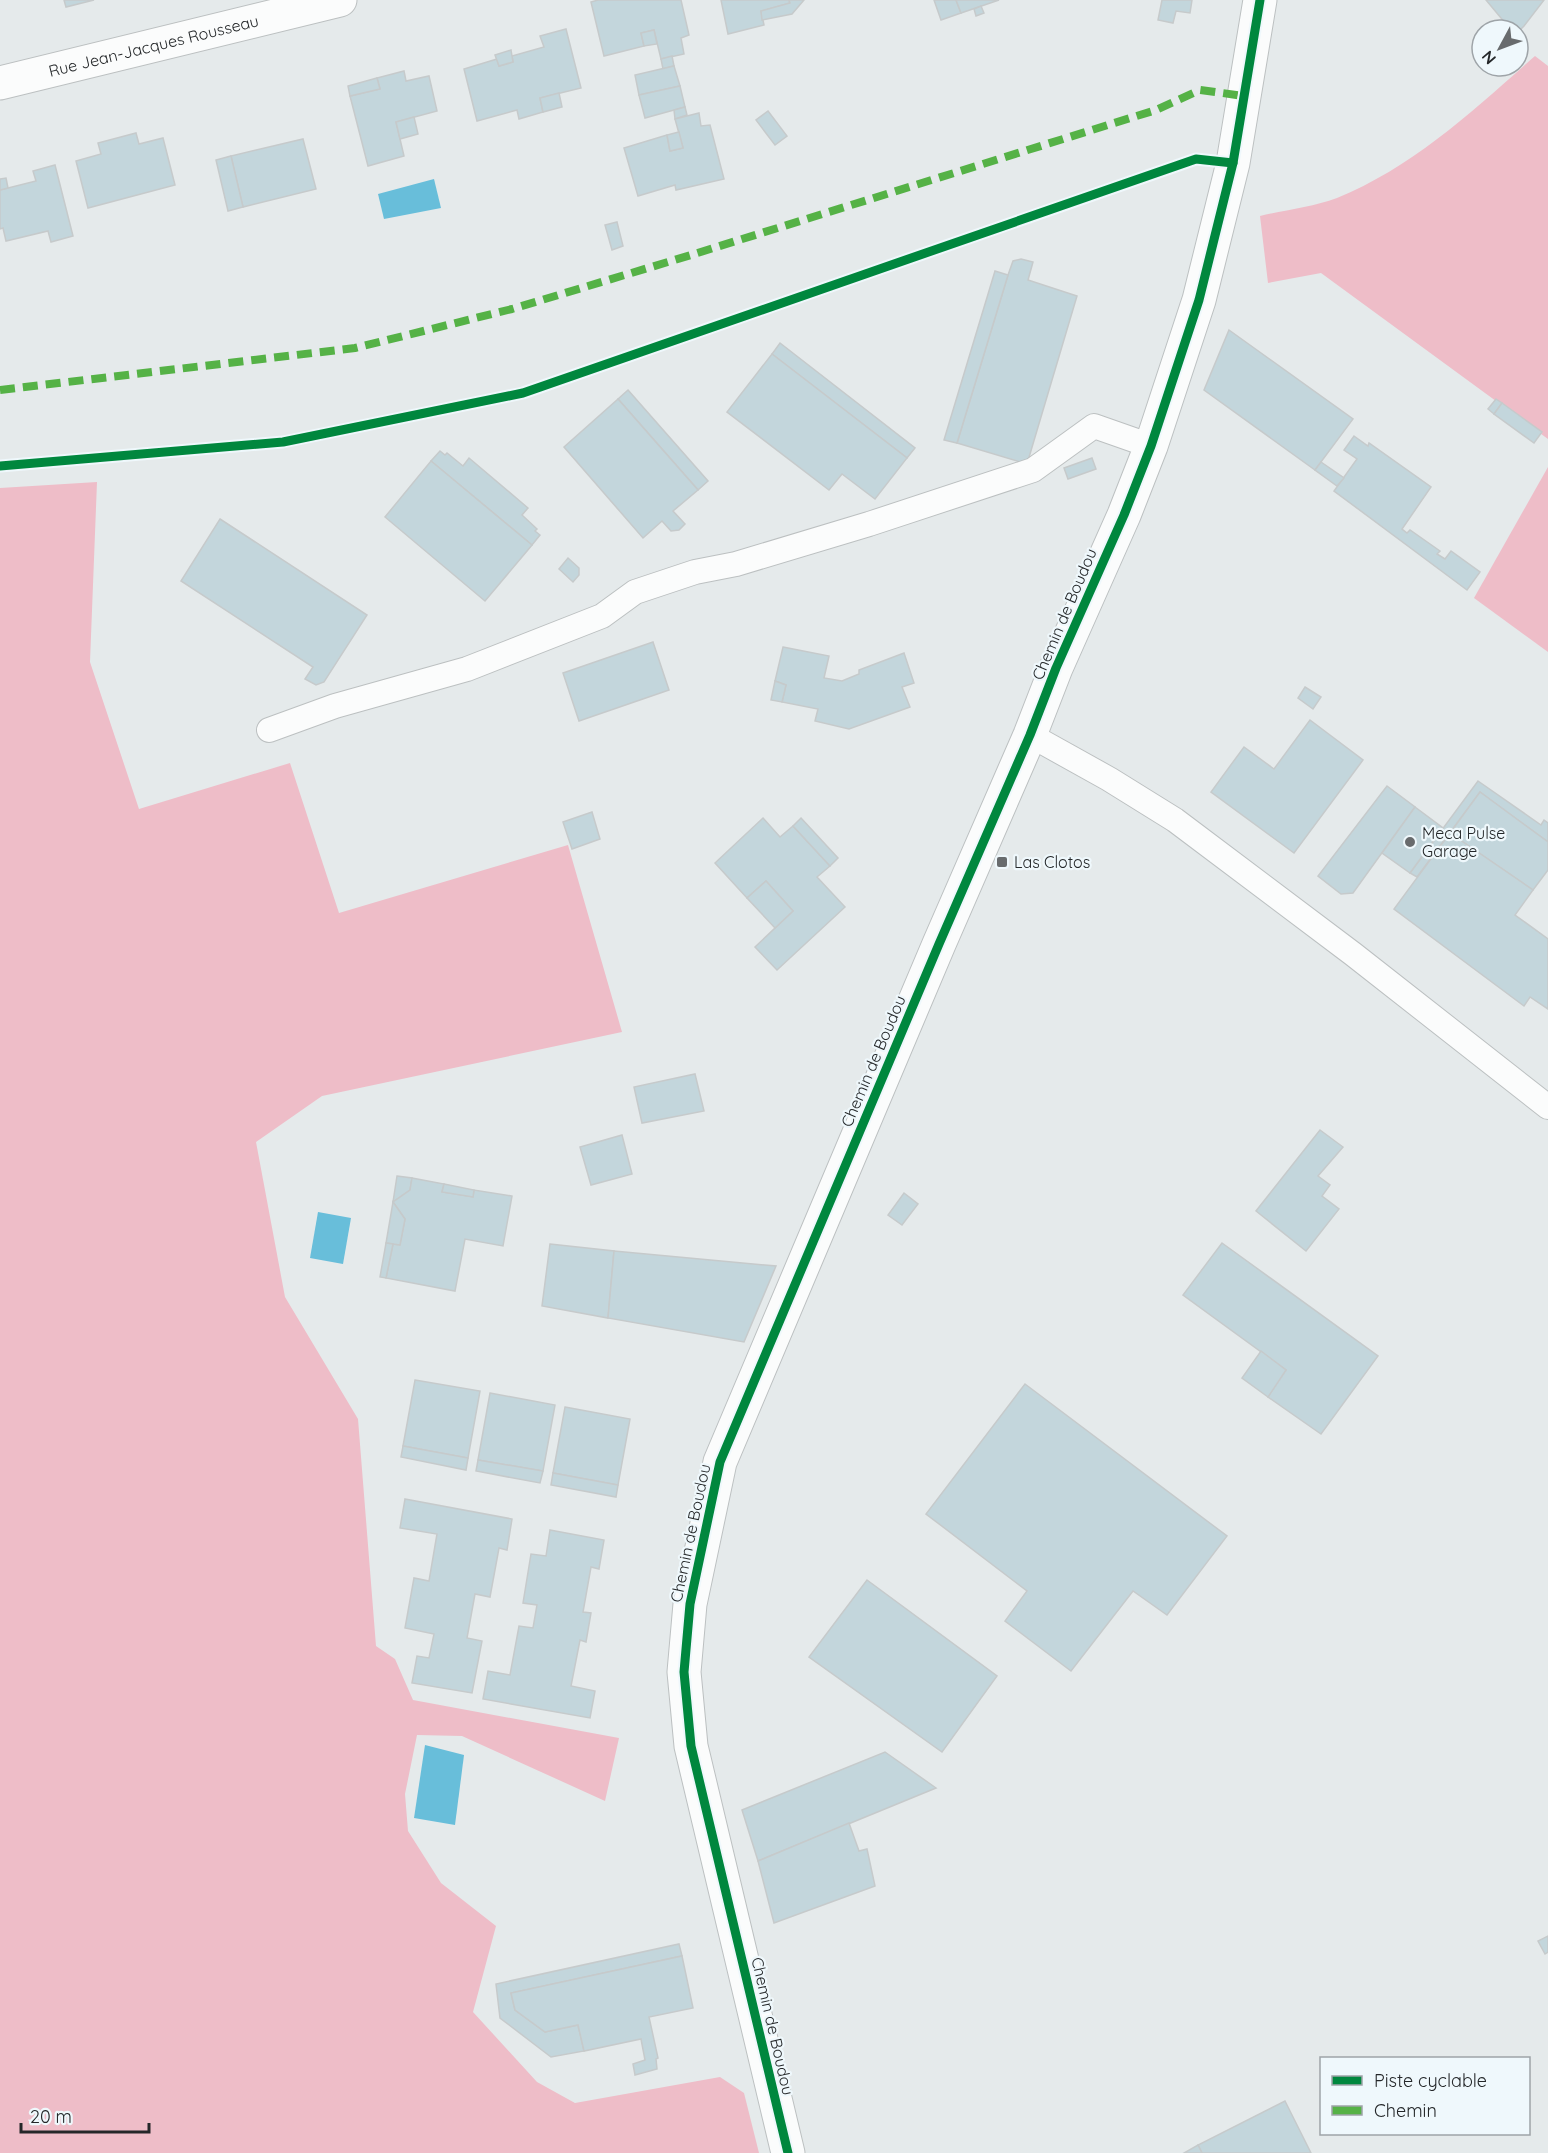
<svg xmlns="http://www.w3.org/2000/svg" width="1548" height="2153" font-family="Quicksand,sans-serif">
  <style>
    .green { fill: #eebdc8 }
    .water { fill: #68beda }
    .building { fill: #c3d6dc; stroke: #c6cacb; stroke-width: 1.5 }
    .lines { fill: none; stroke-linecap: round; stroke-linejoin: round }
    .service-casing { stroke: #bcc0c1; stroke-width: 26 }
    .minor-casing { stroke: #bcc0c1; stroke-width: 35 }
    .tertiary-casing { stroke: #bcc0c1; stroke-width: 35 }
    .service { stroke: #fbfcfc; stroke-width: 24 }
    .minor { stroke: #fbfcfc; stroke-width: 33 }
    .tertiary { stroke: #fbfcfc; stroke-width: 33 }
    .quiet { stroke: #55b246; stroke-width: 8; stroke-dasharray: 15 8; stroke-linecap: butt }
    .cycleway-casing { stroke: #eff8fc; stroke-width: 13 }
    .cycleway { stroke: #00873e; stroke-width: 9 }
    .poi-dot { fill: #686b6d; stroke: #eff8fc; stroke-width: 2 }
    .labels { text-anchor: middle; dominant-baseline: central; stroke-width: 4.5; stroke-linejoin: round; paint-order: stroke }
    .street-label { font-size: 16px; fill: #242729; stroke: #eff8fc }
    .poi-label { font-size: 16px; fill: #242729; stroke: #eff8fc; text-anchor: start }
  </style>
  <rect width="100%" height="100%" fill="#e5eaeb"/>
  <g class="green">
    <path d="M1535 56 1548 66V439L1321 273 1268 283 1260 216C1285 210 1313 207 1337 198 1413 167 1474 110 1535 56Z"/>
    <polygon points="1548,467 1548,652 1474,598"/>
    <polygon points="97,482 90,662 139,809 290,763 339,913 568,845 622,1032 322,1096 256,1142 285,1297 358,1419 376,1646 395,1659 413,1700 619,1738 605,1801 462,1736 417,1735 405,1794 408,1831 441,1883 496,1926 473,2012 537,2082 575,2103 720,2077 744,2093 759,2153 0,2153 0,488"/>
  </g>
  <g class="water">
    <polygon points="434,179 441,208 384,219 378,194"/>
    <polygon points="318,1212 351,1218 343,1264 310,1258"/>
    <polygon points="425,1745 464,1755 455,1825 414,1818"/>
  </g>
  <g class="building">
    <polygon points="64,0 94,0 66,7"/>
    <polygon points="598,0 681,0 689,35 681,38 684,54 661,59 654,30 641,33 644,46 604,56 591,2"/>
    <polygon points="721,0 789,0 790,3 761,11 764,25 728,34"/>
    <polygon points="789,0 804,0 792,14 762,20 761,11 790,3"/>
    <polygon points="934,0 956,0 961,13 941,20"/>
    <polygon points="956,0 999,0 961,13"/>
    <polygon points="1162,0 1192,0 1190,13 1176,11 1173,23 1158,20"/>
    <polygon points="1486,0 1544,0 1524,26 1518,32 1518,30 1511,30"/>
    <polygon points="981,6 984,13 976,16 974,9"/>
    <polygon points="566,29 581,88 540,98 543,112 519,119 517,110 477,121 464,69 497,59 499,66 513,62 512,56 544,47 540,36"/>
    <polygon points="654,30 657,44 644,46 641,33"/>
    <polygon points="511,50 513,62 499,66 495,55"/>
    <polygon points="672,56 674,66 663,69 661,59"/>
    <polygon points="674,66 680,86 639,95 635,75"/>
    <polygon points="404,71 406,81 429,76 437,111 396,122 404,156 368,166 350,96 380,89 377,78"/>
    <polygon points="377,78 380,89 350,96 348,86"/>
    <polygon points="680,86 685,107 645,118 639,95"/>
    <polygon points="559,93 562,107 543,112 540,98"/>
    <polygon points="685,107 687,115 675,119 674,110"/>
    <polygon points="768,111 787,136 775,145 756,120"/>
    <polygon points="699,113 701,126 710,125 724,179 676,190 675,185 638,196 624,148 667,135 670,151 683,148 675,119"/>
    <polygon points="414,117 418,134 400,139 396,122"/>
    <polygon points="679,132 683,148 670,151 667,135"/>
    <polygon points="136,133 139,144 163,138 175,185 88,208 76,161 101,154 98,143"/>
    <polygon points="303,139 316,189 243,207 231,156"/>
    <polygon points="231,156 243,207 228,211 216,160"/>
    <polygon points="55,165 73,236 51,242 48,231 6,241 3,228 0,229 0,190 36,181 33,171"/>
    <polygon points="6,178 8,188 0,190 0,179"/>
    <polygon points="617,222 623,246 612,250 605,225"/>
    <polygon points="1021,259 1033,262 1028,280 1077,296 1027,464 957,443 1008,275 1013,261"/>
    <polygon points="995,271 1008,275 957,443 944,440"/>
    <polygon points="1229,330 1353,419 1315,470 1204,390"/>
    <polygon points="780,343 915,448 907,458 772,354"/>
    <polygon points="772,354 907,458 875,499 842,474 829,490 727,412"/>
    <polygon points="628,390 708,481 698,490 618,399"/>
    <polygon points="618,399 698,490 673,511 685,524 679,530 671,531 662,521 643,538 564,447"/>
    <polygon points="1496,399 1502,403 1494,414 1488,409"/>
    <polygon points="1502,403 1542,432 1534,443 1494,414"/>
    <polygon points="1354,436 1368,446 1369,443 1431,487 1402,529 1407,533 1410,530 1440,551 1437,554 1445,559 1451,551 1480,572 1467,590 1334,491 1357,459 1344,450"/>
    <polygon points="440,451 445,455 447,453 463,466 469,458 528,508 522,515 537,529 535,531 540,535 532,545 431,461"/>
    <polygon points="1092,458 1096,469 1068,479 1064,468"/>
    <polygon points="431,461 532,545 485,601 385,517"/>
    <polygon points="1321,462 1344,478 1337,486 1315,470"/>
    <polygon points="220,519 367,615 324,682 316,685 305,679 313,667 181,581"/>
    <polygon points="568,558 579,568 579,575 573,582 559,569"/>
    <polygon points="653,642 669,690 579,721 563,673"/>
    <polygon points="783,647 829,656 824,678 842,681 859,674 859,670 904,653 914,683 902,687 910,707 849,729 815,721 818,709 782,702 786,685 775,681"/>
    <polygon points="775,681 786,685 782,702 771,700"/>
    <polygon points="1305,687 1321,697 1313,709 1298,698"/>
    <polygon points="1310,720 1363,760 1294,853 1211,792 1244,747 1274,769"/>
    <polygon points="1478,781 1541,825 1544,820 1548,823 1548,842 1480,792 1417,877 1410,873"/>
    <polygon points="1387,786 1415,807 1353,893 1341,894 1318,876"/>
    <polygon points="1480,792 1548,842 1548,870 1533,890 1450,833"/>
    <polygon points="1415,807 1443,828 1410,873 1382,853"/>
    <polygon points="592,812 600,839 572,849 563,822"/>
    <polygon points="763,818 780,837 793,826 830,866 817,877 845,907 777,970 755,947 793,911 766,881 747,898 715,863"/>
    <polygon points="801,818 838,858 830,866 793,826"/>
    <polygon points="1450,833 1533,890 1515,915 1548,939 1548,1009 1530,997 1524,1006 1394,909"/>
    <polygon points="766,881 793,911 775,928 747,898"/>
    <polygon points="695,1074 704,1111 642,1123 634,1087"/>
    <polygon points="1320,1130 1343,1147 1318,1176 1330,1185 1322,1196 1339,1209 1306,1251 1256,1211"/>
    <polygon points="622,1135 632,1174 591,1185 580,1147"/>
    <polygon points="397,1176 412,1178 410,1190 393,1202"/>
    <polygon points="412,1178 444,1184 442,1192 473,1197 474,1190 512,1196 503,1246 465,1239 455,1291 386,1278 393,1244 400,1245 405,1219 393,1202 410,1190"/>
    <polygon points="444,1184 474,1190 473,1197 442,1192"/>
    <polygon points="904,1193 918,1204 902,1225 888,1215"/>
    <polygon points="393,1202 405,1219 400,1245 386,1243"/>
    <polygon points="386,1243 393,1244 386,1278 380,1277"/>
    <polygon points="1222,1243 1378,1356 1321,1434 1268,1397 1286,1370 1183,1295"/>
    <polygon points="550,1244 614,1251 608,1318 542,1306"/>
    <polygon points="614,1251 776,1266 744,1342 608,1318"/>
    <polygon points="1261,1351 1286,1370 1268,1397 1242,1378"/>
    <polygon points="415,1380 480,1391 468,1458 403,1446"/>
    <polygon points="1025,1384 1227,1536 1167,1615 1133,1591 1071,1671 1005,1621 1027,1591 926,1514"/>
    <polygon points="490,1393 555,1405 543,1471 478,1460"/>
    <polygon points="565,1407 630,1419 618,1485 553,1473"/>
    <polygon points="403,1446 468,1458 466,1470 401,1457"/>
    <polygon points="478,1460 543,1471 540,1483 476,1471"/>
    <polygon points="553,1473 618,1485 616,1497 551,1485"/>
    <polygon points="405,1499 512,1519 507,1550 499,1548 490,1597 475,1594 467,1638 482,1641 472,1693 412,1683 417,1656 429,1658 434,1634 405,1628 414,1578 429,1581 437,1534 400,1528"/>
    <polygon points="550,1530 604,1540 599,1569 591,1567 583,1612 591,1613 586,1642 580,1640 571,1686 595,1691 590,1718 483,1699 488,1671 510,1675 519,1626 533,1628 537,1605 523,1603 531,1554 546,1556"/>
    <polygon points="867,1580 997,1676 942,1752 809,1657"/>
    <polygon points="885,1752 936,1788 758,1861 742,1810"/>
    <polygon points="849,1823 859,1851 867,1849 875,1886 774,1923 758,1861"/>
    <polygon points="1548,1936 1548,1952 1545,1954 1538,1941"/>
    <polygon points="679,1944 682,1956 511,1993 515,2010 545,2032 578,2025 584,2051 551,2057 500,2018 496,1984"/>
    <polygon points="682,1956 693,2008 649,2017 658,2058 656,2059 657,2069 635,2075 633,2064 645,2060 641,2039 584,2051 578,2025 545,2032 515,2010 511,1993"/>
    <polygon points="1285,2101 1311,2153 1202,2153 1198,2145"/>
    <polygon points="1198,2145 1202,2153 1184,2153"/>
  </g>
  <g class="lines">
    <g class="service-casing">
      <g id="service">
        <polyline points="269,730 335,706 467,669 602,616 635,592 695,572 736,564 869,524 1033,470 1094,426 1151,446"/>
        <polyline points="1030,735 1109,779 1175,820 1353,954 1548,1107"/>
      </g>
    </g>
    <g class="minor-casing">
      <g id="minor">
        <path id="s1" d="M0 83 340 0"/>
      </g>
    </g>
    <g class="tertiary-casing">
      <polyline id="tertiary" points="788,2153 691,1746 684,1672 690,1604 720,1462 939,944 1030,735 1056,668 1124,515 1151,446 1199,300 1233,163 1260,0"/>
    </g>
    <use href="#service" class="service"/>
    <use href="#minor" class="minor"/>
    <use href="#tertiary" class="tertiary"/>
    <polyline class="quiet" points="0,390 355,348 512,309 691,255 1156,110 1200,90 1244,96"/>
    <g class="cycleway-casing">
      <g id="cycleway">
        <polyline points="0,466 283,442 523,393 1196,159 1233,163"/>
        <polyline points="788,2153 691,1746 684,1672 690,1604 720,1462 939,944 1030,735 1056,668 1124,515 1151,446 1199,300 1233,163 1260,0"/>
      </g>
    </g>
    <use href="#cycleway" class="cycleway"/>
  </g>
  <g class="poi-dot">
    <circle cx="1410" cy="842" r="6"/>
    <rect x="996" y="856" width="12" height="12" rx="3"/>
  </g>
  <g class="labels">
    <g class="street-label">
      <text stroke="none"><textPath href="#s1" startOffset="158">Rue Jean-Jacques Rousseau</textPath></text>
      <text transform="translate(1064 614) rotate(-67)">Chemin de Boudou</text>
      <text transform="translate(873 1061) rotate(-67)">Chemin de Boudou</text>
      <text transform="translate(690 1533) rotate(-78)">Chemin de Boudou</text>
      <text transform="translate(773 2026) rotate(77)">Chemin de Boudou</text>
    </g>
    <g class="poi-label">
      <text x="1422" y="833">Meca Pulse<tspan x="1422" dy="18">Garage</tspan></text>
      <text x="1014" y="862">Las Clotos</text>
    </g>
  </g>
  <rect x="1320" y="2057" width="210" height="78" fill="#eff8fc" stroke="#9ea4a8" stroke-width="1.5"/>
  <rect x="1332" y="2076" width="30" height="9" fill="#00873e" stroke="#9ea4a8" stroke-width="1.5"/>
  <text x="1374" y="2087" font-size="18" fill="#242729">Piste cyclable</text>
  <rect x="1332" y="2106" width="30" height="9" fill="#55b246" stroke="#9ea4a8" stroke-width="1.5"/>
  <text x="1374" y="2117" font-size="18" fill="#242729">Chemin</text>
  <g transform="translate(1500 48) rotate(229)"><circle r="28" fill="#eff8fc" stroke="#9ea4a8" stroke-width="1.5"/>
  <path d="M0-4.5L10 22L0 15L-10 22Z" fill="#686b6d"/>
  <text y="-9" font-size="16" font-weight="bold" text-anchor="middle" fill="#242729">N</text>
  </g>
  <path d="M21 2123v9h128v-9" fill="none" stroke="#242729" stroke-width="3"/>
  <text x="30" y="2123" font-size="18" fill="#242729" stroke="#eff8fc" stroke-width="4.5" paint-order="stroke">20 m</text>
</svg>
